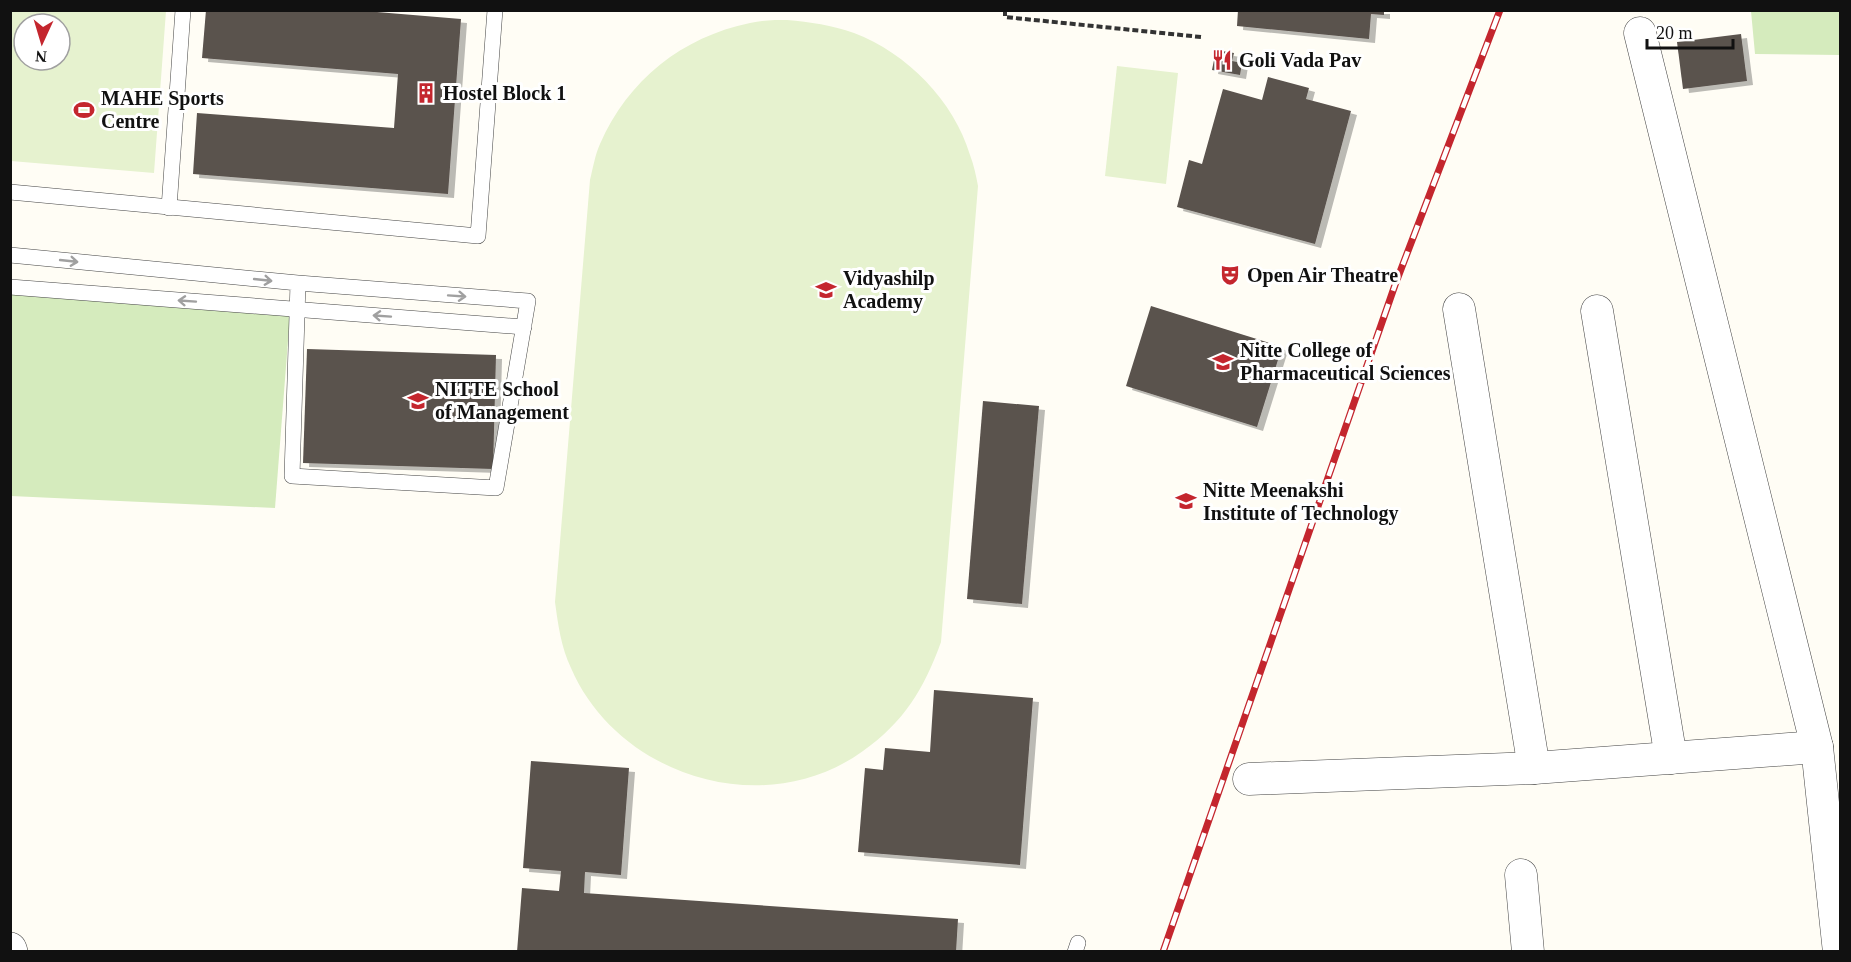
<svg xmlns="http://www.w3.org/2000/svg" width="1851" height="962" font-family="Georgia,serif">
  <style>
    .green { fill: #d5ebbd }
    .pitch { fill: #e6f2cf; fill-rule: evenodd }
    .building { fill: #5a524d; filter: url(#shadow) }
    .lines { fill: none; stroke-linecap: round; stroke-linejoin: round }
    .service-casing { stroke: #444; stroke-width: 16 }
    .minor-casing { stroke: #444; stroke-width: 33 }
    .tertiary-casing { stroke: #444; stroke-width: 34 }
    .path { stroke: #333; stroke-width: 4; stroke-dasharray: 6 3; stroke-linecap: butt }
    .service { stroke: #fff; stroke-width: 15 }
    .minor { stroke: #fff; stroke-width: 32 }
    .tertiary { stroke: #fff; stroke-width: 33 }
    .rail-casing { stroke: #c4262e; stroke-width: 7 }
    .rail { stroke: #fff; stroke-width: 4.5; stroke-dasharray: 14; stroke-linecap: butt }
    .oneway { stroke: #a0a0a0 }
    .labels { text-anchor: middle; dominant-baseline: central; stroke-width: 6; stroke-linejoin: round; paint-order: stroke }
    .poi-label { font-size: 20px; font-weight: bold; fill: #111; stroke: #fff; text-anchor: start }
  </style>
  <defs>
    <filter id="shadow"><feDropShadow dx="6" dy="4" stdDeviation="0" flood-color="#0004"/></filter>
  </defs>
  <rect width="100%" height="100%" fill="#fffdf5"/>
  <g class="green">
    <polygon points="1751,11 1840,11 1840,55 1755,54"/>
    <polygon points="11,294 290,315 275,508 11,496"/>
  </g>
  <g class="pitch">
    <path d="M10 11H166L154 173 11 161ZM24 24H60V60H24Z"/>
    <path d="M787 20C810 22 832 25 854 33 907 53 954 101 970 155 974 165 976 176 978 186L941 642C924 689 904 722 863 751 765 822 618 777 571 668 561 647 558 624 555 602L590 180C593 168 595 155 600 144 628 80 682 37 750 23 762 20 775 20 787 20Z"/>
    <polygon points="1117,66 1178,73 1166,184 1105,176"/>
  </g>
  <g class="building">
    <polygon points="206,10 353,10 461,19 448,194 193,174 197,113 394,128 398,74 202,58"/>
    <polygon points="1238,10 1384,10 1384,15 1371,14 1369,39 1237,26"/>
    <polygon points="1741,34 1747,81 1683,89 1677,42"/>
    <polygon points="1216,50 1234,53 1232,61 1242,63 1240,75 1212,70"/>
    <polygon points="1268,77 1309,88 1306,99 1351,111 1315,244 1177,207 1189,160 1202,164 1223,89 1262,100"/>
    <polygon points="1151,306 1282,347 1257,427 1126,386"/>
    <polygon points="307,349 496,355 493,469 303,463"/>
    <polygon points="983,401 1039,406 1022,604 967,599"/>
    <polygon points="934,690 1033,698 1020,865 858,852 865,768 883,770 885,748 930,752"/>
    <polygon points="531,761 629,768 621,875 585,872 584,893 958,919 956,952 517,952 522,888 559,891 561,871 523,868"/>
  </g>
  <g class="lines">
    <g class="service-casing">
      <g id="service">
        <polyline points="10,192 478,236 495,10"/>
        <polyline points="169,208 183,10"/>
        <polyline points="10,255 298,283 528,301 496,488 292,476 298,283"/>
        <polyline points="10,287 524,327"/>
        <polyline points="1075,952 1078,943"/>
      </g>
    </g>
    <g class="minor-casing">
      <g id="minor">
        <polyline points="1640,33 1817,747 1839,952"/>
        <polyline points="1459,309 1534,768"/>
        <polyline points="1597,311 1671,758"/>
        <polyline points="1249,779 1534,768 1817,747"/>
        <polyline points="1521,875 1528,952"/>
      </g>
    </g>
    <g class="tertiary-casing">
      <polyline id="tertiary" points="10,949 11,952"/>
    </g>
    <polyline class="path" points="1005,10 1005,17 1201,37"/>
    <use href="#service" class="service"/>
    <use href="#minor" class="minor"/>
    <use href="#tertiary" class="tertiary"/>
    <g class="rail-casing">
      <polyline id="rail" points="1163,952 1395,285 1500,10"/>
    </g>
    <use href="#rail" class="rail"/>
  </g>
  <defs><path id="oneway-shaft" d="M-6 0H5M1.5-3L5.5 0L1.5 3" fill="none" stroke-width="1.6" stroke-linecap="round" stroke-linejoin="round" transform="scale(1.5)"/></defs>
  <g class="oneway">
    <use href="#oneway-shaft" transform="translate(69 261) rotate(6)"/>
    <use href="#oneway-shaft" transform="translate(263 280) rotate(6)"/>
    <use href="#oneway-shaft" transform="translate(457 296) rotate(4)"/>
    <use href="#oneway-shaft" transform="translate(187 301) rotate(-176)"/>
    <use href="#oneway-shaft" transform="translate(382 316) rotate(-176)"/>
  </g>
  <defs>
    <g id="restaurant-bare" transform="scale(1.62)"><path d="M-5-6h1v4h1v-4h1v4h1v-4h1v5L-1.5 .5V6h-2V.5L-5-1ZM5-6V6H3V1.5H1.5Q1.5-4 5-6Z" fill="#c4262e" stroke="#fff" stroke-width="2.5" paint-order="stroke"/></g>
    <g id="building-bare" transform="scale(1.62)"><path d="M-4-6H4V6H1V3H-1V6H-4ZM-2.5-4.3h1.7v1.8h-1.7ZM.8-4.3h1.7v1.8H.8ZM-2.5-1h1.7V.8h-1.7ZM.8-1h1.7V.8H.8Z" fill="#c4262e" stroke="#fff" stroke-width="2.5" paint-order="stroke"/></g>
    <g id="stadium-bare" transform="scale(1.62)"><path d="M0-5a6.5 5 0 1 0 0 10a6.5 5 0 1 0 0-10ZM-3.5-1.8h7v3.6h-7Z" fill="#c4262e" stroke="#fff" stroke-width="2.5" paint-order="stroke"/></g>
    <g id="theatre-bare" transform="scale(1.62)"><path d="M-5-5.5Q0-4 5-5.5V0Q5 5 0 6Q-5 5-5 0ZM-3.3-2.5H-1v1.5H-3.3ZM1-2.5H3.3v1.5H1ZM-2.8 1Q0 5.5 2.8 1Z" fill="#c4262e" stroke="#fff" stroke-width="2.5" paint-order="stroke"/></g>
    <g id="school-bare" transform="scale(1.62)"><path d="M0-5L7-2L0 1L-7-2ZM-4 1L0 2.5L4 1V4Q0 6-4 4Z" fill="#c4262e" stroke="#fff" stroke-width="2.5" paint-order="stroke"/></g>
    <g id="university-bare" transform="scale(1.62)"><path d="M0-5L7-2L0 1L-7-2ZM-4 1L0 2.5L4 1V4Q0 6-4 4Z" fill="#c4262e" stroke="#fff" stroke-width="2.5" paint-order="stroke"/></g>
  </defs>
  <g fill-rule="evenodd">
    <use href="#restaurant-bare" x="1222" y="60"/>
    <use href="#building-bare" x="426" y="93"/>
    <use href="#stadium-bare" x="84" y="110"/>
    <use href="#theatre-bare" x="1230" y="275"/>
    <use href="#school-bare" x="826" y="290"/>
    <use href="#university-bare" x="1223" y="362"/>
    <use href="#university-bare" x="418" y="401"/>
    <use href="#university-bare" x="1186" y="501"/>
  </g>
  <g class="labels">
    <g class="poi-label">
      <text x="1239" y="60">Goli Vada Pav</text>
      <text x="443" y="93">Hostel Block 1</text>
      <text x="101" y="98">MAHE Sports<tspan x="101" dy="23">Centre</tspan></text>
      <text x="1247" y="275">Open Air Theatre</text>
      <text x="843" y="278">Vidyashilp<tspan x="843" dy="23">Academy</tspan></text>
      <text x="1240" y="350">Nitte College of<tspan x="1240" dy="23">Pharmaceutical Sciences</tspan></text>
      <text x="435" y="389">NITTE School<tspan x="435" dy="23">of Management</tspan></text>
      <text x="1203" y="490">Nitte Meenakshi<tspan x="1203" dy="23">Institute of Technology</tspan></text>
    </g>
  </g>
  <rect width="1851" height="962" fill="none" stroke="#111111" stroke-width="24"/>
  <g transform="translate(42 42) rotate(184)"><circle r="28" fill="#ffffff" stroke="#a0a0a0" stroke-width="1.5"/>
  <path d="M0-4.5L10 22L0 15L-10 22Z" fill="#c4262e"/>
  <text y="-9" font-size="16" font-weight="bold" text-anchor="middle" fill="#111111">N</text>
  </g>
  <path d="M1647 39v9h86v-9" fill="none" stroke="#111111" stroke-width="3"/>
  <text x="1656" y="39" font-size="18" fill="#111111" stroke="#ffffff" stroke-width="4.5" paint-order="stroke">20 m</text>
</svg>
